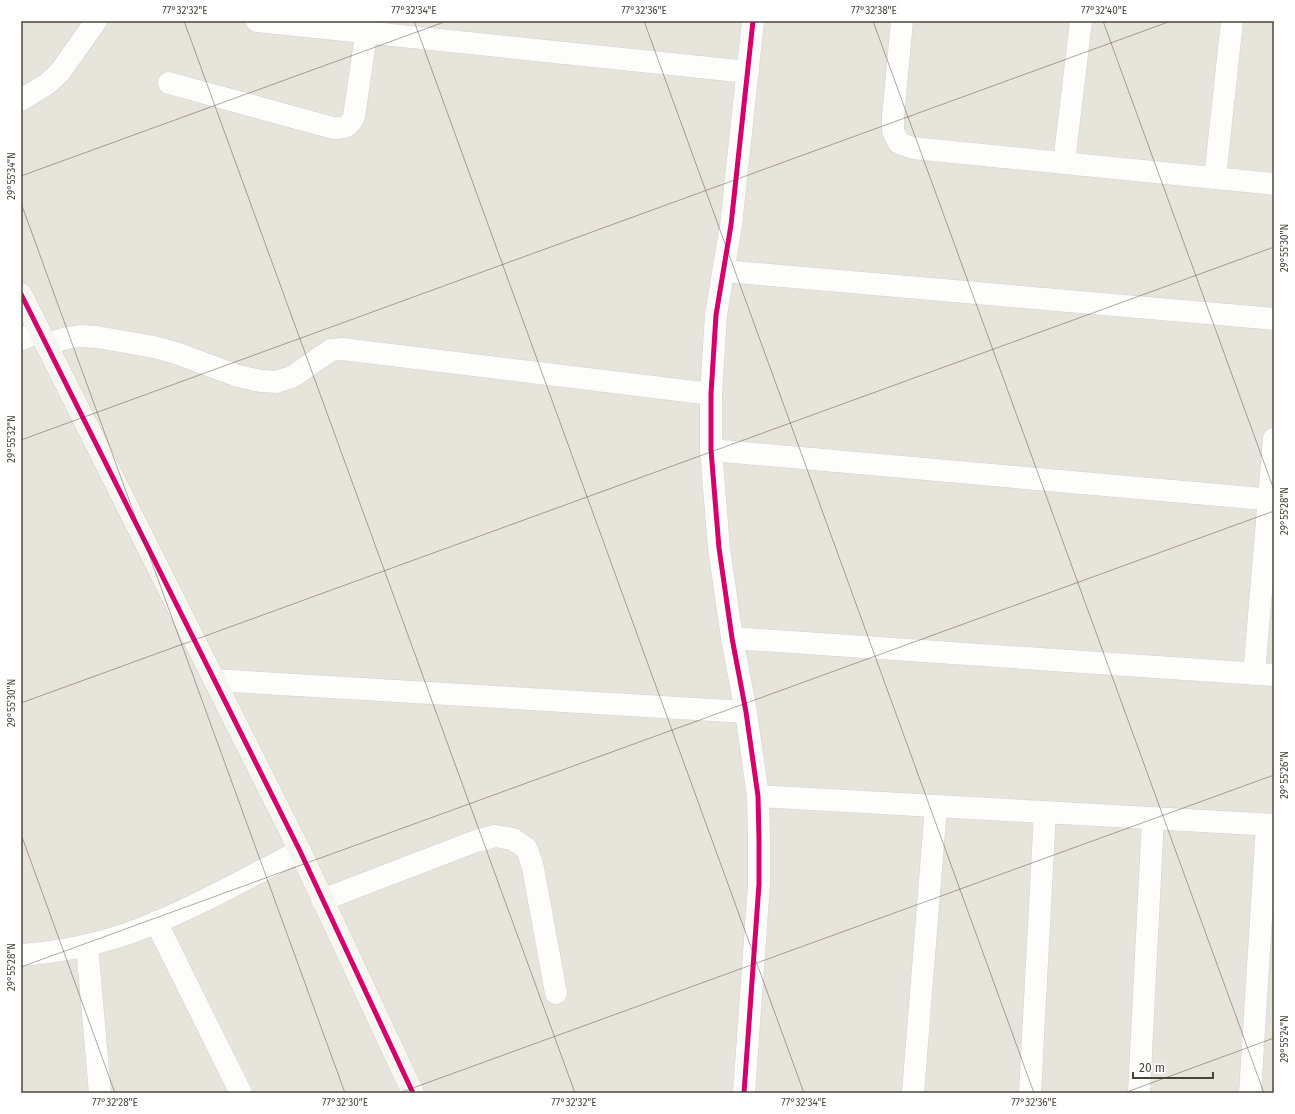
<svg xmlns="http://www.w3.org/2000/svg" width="1295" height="1114" font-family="'Fira Sans',sans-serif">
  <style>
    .residential { fill: #e7e4dc }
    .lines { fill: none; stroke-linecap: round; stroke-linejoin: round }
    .street-casing { stroke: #d2d0cb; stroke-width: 23 }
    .secondary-casing { stroke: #d3cfc5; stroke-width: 23 }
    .street { stroke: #fdfdfc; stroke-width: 22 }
    .secondary { stroke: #f7f6f1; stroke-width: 22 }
    .cycleway-casing { stroke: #fff; stroke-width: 8 }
    .cycleway { stroke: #d6006c; stroke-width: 5 }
    .ticks { fill: none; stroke: #4b4439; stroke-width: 1; stroke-opacity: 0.45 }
    .neatline { fill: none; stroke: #4b4439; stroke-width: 1.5 }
    .ticks-label { font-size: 10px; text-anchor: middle; fill: #4b4439 }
  </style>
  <rect width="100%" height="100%" fill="#f4f2ee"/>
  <rect class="residential" x="21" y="21" width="1253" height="1072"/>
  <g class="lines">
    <g class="street-casing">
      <g id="street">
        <polyline points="257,21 748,72"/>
        <polyline points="902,21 893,117 893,131 899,143 913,148 1274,184"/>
        <path d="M169 83 333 128C345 128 348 128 354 117L368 21"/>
        <polyline points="21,100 47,84 60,72 96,21"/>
        <polyline points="1064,163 1081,21"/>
        <polyline points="1215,178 1232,21"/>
        <polyline points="724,271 1274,319"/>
        <polyline points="21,339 40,331"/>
        <polyline points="46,344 67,338 80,336 97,337 154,347 176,353 238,376 261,381 276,382 292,377 331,350 342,349 711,394"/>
        <polyline points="711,450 1274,500"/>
        <polyline points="732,638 1274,675"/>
        <polyline points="1254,674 1274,439"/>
        <polyline points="214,680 746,712"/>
        <polyline points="758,796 1274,825"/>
        <polyline points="322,900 476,841 495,836 513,839 527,849 533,868 556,993"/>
        <polyline points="156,922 241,1093"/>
        <polyline points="87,945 100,1093"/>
        <path d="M21 955C59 952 96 945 132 932 190 911 244 879 300 851"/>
        <polyline points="744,1093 759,884 759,839 758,796 746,712 732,638 719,548 711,450 711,394 716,315 731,225 753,21"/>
        <polyline points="913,1093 936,806"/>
        <polyline points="1030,1093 1045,812"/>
        <polyline points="1139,1093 1153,818"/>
        <polyline points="1250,1093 1267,825"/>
      </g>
    </g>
    <g class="secondary-casing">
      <polyline id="secondary" points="21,294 300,851 413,1093"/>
    </g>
    <use href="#street" class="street"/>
    <use href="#secondary" class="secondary"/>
    <g class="cycleway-casing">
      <g id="cycleway">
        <polyline points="21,294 300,851 413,1093"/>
        <polyline points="744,1093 759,884 759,839 758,796 746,712 732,638 719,548 711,450 711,394 716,315 731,225 753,21"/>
      </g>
    </g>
    <use href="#cycleway" class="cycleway"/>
  </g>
  <path class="ticks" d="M184 21 575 1093M414 21 804 1093M644 21 1034 1093M873 21 1264 1093M1103 21 1274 490M21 176 447 21M21 203 345 1093M21 440 1171 21M21 703 1274 247M21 834 115 1093M21 967 1274 511M399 1093 1274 775M1124 1093 1274 1038"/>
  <rect width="1295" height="1114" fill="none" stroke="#ffffff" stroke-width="44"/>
  <path d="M1133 1072v6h80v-6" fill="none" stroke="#4b4439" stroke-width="2"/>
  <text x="1139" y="1072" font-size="12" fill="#4b4439" stroke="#ffffff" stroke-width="3" paint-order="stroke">20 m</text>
  <rect x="22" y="22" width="1251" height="1070" class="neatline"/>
  <g class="ticks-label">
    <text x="185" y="14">77°32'32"E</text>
    <text x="414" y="14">77°32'34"E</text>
    <text x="644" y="14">77°32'36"E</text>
    <text x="874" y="14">77°32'38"E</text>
    <text x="1104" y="14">77°32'40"E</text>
    <text transform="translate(11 176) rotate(-90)" y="4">29°55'34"N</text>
    <text transform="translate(1284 248) rotate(-90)" y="4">29°55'30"N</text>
    <text transform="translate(11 439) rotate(-90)" y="4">29°55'32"N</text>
    <text transform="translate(1284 511) rotate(-90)" y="4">29°55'28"N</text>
    <text transform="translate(11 703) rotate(-90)" y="4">29°55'30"N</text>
    <text transform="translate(1284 775) rotate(-90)" y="4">29°55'26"N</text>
    <text transform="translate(11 967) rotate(-90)" y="4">29°55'28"N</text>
    <text transform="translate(1284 1039) rotate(-90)" y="4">29°55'24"N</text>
    <text x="115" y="1106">77°32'28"E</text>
    <text x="345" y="1106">77°32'30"E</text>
    <text x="574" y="1106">77°32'32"E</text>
    <text x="804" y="1106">77°32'34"E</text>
    <text x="1034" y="1106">77°32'36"E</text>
  </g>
</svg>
